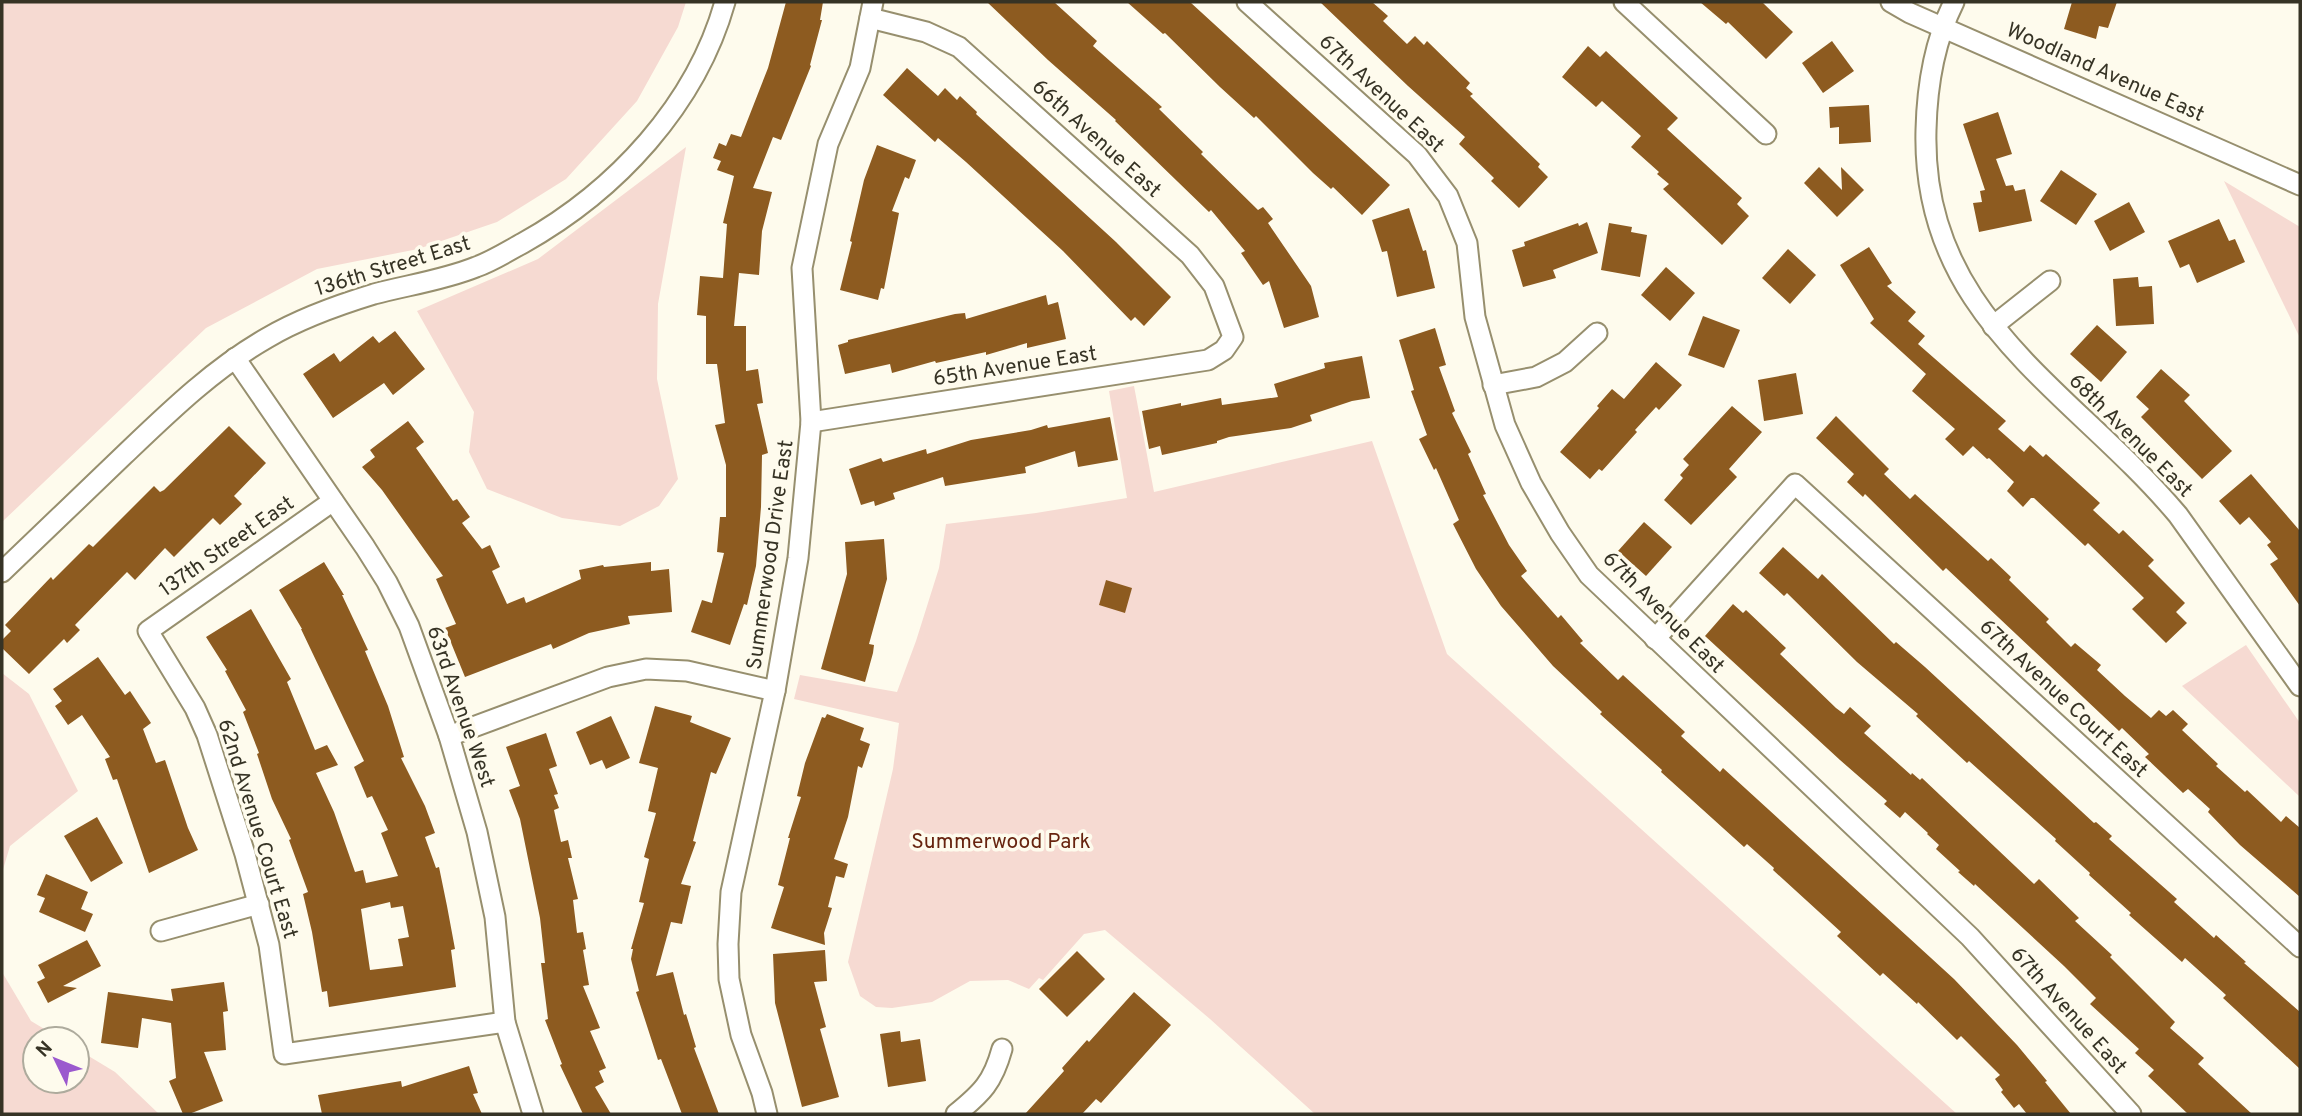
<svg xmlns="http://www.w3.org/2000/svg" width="2302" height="1116" font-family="Overpass,sans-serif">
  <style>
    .green { fill: #f6dad2 }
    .building { fill: #8d5b20; fill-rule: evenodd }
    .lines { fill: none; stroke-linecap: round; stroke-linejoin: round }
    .minor-casing { stroke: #978f6e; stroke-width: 23 }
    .minor { stroke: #fff; stroke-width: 19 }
    .labels { text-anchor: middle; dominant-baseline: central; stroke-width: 7; stroke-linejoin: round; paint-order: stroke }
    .street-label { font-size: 21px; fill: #363325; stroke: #fefbed }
    .park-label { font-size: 21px; fill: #67240f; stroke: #fefbed }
  </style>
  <rect width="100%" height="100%" fill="#fefbed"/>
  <g class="green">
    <polygon points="2,2 686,2 678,27 637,101 566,179 497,222 418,249 317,269 206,328 2,522"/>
    <polygon points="686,147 658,304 657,379 678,479 659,506 620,526 562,518 487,489 469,452 474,412 417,311 538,259"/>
    <polygon points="2224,181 2300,227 2300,338"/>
    <polygon points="1134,386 1154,492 1372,441 1447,654 1957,1114 1315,1114 1210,1019 1105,930 1084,934 1043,980 1039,978 1029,989 1008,980 970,981 932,1002 892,1008 876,1007 860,996 848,962 893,769 899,723 794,699 800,675 897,692 916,641 939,568 946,524 1036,513 1127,498 1109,391"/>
    <polygon points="2246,645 2300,723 2300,797 2182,686"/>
    <polygon points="2,673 29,694 78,791 10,846 2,873"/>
    <polygon points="2,972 31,1021 61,1039 35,1039 35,1081 77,1081 77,1049 115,1072 159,1114 2,1114"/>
  </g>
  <g class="building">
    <polygon points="786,2 823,2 820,20 822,20 810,65 811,66 781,140 773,137 753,188 772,192 762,231 759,275 739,273 734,326 746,326 746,371 758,369 763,403 757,404 768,453 762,455 761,507 756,566 747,605 744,604 730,645 691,632 702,600 712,603 724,553 717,552 720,517 726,517 726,465 715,425 725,423 717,364 706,364 706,316 697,315 700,276 723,278 727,224 723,223 734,176 717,170 721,161 713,158 719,143 726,146 731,134 741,137 768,68"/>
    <polygon points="987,2 1054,2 1097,41 1093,46 1162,107 1159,109 1203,152 1201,154 1258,210 1263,207 1273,219 1268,223 1311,286 1319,317 1284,328 1269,281 1263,285 1241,253 1245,251 1211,210 1209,212 1115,121 1116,120 1048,60"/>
    <polygon points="1127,2 1190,2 1390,185 1362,215 1333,187 1331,189 1313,173 1256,116 1254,118 1220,87 1165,33 1163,34"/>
    <polygon points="1320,2 1372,2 1388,16 1383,21 1407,44 1415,36 1424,45 1427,41 1470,83 1466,88 1473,94 1470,96 1540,164 1538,167 1548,177 1519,208 1491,181 1494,178 1459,144 1465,137 1408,86"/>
    <polygon points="1700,2 1762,2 1793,32 1766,59 1728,22 1726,24"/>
    <polygon points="2072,2 2117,2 2108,28 2099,26 2096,39 2064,29"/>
    <polygon points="1832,41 1854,71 1823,93 1802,63"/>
    <polygon points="1588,46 1600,57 1606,51 1678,118 1667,129 1742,198 1737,204 1749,216 1722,245 1663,189 1669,184 1657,174 1659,172 1631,147 1641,136 1602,101 1596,107 1562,77"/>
    <polygon points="907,68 938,96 945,88 957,100 960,96 977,112 976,114 1116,242 1171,297 1144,326 1135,317 1131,321 1063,251 966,162 938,138 935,142 883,95"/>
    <polygon points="1869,105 1871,142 1839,144 1839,127 1830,128 1829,107"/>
    <polygon points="1998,112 2012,154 1996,159 2006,186 2013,185 2015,191 2025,189 2032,221 1979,232 1973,203 1982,202 1980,191 1985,190 1963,124"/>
    <polygon points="877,145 916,160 909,179 905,177 892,211 899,213 884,289 881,288 878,300 840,290 852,242 850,241 864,180"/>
    <polygon points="1819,167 1842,190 1841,167 1864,190 1837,217 1804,183"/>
    <polygon points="2061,170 2097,194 2076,225 2040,201"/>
    <polygon points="2129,202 2145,232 2110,251 2094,221"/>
    <polygon points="1409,208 1423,251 1426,250 1435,288 1397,297 1387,251 1382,252 1372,220"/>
    <polygon points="2219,219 2229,241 2235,239 2245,262 2197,283 2189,264 2180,268 2168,241"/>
    <polygon points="1587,222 1598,253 1553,270 1556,278 1523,287 1512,250 1525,246 1524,242 1578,223 1579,226"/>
    <polygon points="1609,223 1632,227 1631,232 1647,235 1640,277 1601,270"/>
    <polygon points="1869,247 1892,283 1887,286 1916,312 1908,321 1925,336 1918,344 2006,421 1998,429 2024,452 2030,445 2043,457 2046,454 2100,503 2093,510 2119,534 2123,530 2154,560 2148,566 2185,603 2176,612 2187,623 2166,643 2132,609 2144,598 2088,543 2085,546 2034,498 2031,498 2023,507 2007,491 2014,482 1989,458 1987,459 1973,446 1963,456 1945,439 1955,429 1912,391 1926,374 1870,323 1874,319 1840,265"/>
    <polygon points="1788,249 1816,275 1790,304 1762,278"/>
    <polygon points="1666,267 1695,293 1670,321 1641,295"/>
    <polygon points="2138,277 2139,287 2152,286 2154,324 2116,326 2113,279"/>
    <polygon points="1046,295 1048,305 1058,302 1066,339 1027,348 1027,343 986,355 986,352 936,363 935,361 892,373 890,364 845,374 838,345 848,342 848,340 955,314 965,313 966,319"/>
    <polygon points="1703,316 1740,330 1724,368 1688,355"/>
    <polygon points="2097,325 2127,352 2101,382 2070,354"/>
    <polygon points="1435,328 1446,365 1439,367 1455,411 1452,413 1471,452 1468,454 1486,494 1483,495 1509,545 1527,571 1521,576 1558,618 1561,615 1583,641 1580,643 1618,680 1623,675 1685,732 1681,736 1720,772 1723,768 1954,979 2017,1045 2047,1081 2045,1082 2071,1114 2027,1114 2019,1104 2014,1108 2001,1092 2003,1090 1995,1079 2000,1075 1961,1036 1957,1040 1918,1002 1917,1004 1883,973 1880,976 1837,936 1841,932 1773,870 1774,868 1747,844 1744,847 1661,772 1662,770 1600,714 1602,712 1553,666 1501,606 1476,569 1453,524 1459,520 1436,468 1434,470 1419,439 1427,435 1411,391 1414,390 1399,340"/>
    <polygon points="395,331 425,369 393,395 384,383 333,418 303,374 334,353 340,362 373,336 379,343"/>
    <polygon points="1362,356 1370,398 1352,401 1310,415 1312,421 1291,428 1229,437 1217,441 1217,443 1162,455 1160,446 1149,449 1142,411 1181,403 1181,406 1221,398 1222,405 1278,397 1274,384 1325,368 1324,363"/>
    <polygon points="1656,362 1682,385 1659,410 1656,407 1635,430 1637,432 1602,471 1599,469 1590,479 1560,452 1599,408 1597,406 1612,389 1624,399"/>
    <polygon points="2161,369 2190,395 2184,401 2232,451 2202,479 2141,417 2149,409 2136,397"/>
    <polygon points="1796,373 1803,414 1764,421 1758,380"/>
    <polygon points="1732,406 1762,432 1729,469 1737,477 1691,525 1664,500 1683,478 1680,475 1689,465 1683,459"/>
    <polygon points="1836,416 1889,469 1884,474 1910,499 1915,494 1988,561 1991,558 2011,577 2009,580 2049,619 2046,622 2071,647 2075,643 2101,665 2097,670 2125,696 2151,718 2159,710 2166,716 2173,710 2188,724 2182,730 2218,764 2216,766 2245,792 2247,790 2281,822 2286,816 2300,828 2300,897 2240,845 2208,812 2210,809 2188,789 2183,793 2145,757 2149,754 2122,728 2119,731 1946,568 1943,571 1865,494 1863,497 1847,482 1854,474 1816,438"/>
    <polygon points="1110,417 1118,460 1078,467 1075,451 1025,467 1026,473 945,486 943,477 893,493 895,499 875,506 874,501 861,505 849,469 881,458 883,462 926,449 927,454 971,440 1031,430 1047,425 1048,428"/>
    <polygon points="408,421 424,442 416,448 453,501 457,499 470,517 462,523 482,549 490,545 500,567 492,571 507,604 524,597 526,603 581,579 579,570 603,565 604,567 651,562 651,571 669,569 672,612 628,616 630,624 589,633 553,649 551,644 465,677 445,628 456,624 436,579 443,576 382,490 362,467 375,457 370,450"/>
    <polygon points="229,426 266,463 234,496 242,504 220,525 213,518 174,557 165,548 135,580 127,572 75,625 80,630 67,643 64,639 29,674 2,648 2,640 11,631 5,625 51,577 53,580 89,544 93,547 154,486 160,492 164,490"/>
    <polygon points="2251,474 2300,531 2300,606 2270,564 2278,559 2267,545 2271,542 2249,517 2240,525 2219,501"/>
    <polygon points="1644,522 1672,547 1646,576 1618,551"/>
    <polygon points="884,539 887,579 869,644 874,645 873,653 865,682 821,669 847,574 845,542"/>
    <polygon points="1783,547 1818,579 1822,574 1894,644 1896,642 1925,667 2094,823 2096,822 2112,836 2109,839 2177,899 2174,902 2214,938 2216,935 2246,962 2244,963 2300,1012 2300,1069 2223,998 2226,995 2185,958 2182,962 2129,915 2131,913 2089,875 2090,873 2055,841 2056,839 1969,761 1967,763 1916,716 1918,714 1857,662 1787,593 1784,596 1759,573"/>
    <path d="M324 562 344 595H342L368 650 365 651 388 706 404 757 401 758 425 806 435 833 425 837 436 868 439 867 447 906 455 949 451 950 456 987 329 1007 327 991 322 992 312 932 303 894 308 892 289 840 291 839 272 799 257 754 259 753 243 712 246 710 225 671 227 670 206 637 251 609 291 679 287 682 315 750 327 745 338 765 316 773 334 812 355 872 363 870 366 883 398 876 381 833 388 830 372 796 367 798 354 767 364 761 301 629H302L279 590ZM390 902 391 908 403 906 409 937 398 939 403 966 370 970 361 909Z"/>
    <polygon points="1106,580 1132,588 1125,613 1099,605"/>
    <polygon points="1733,604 1743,613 1746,610 1786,648 1780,654 1836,708 1844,714 1850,707 1871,726 1864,733 1911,775 1912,773 1920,780 1922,778 2034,884 2039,879 2079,918 2075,921 2112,955 2110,957 2175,1022 2170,1028 2204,1058 2198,1064 2252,1114 2188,1114 2148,1076 2154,1070 2135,1053 2139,1049 2090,1004 2096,998 2064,966 1975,884 1974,886 1958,872 1960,871 1936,849 1939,845 1927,834 1928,833 1905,812 1900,818 1884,804 1887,801 1840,760 1705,636"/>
    <polygon points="98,657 125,695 130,691 151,723 143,729 156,763 165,760 188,828 198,850 149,873 117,779 113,780 105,759 110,757 82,715 68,725 55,706 62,701 53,689"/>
    <polygon points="655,706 692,716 690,722 731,738 716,774 711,772 693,841 696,842 681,884 691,886 682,924 671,922 656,976 673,972 684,1015 686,1014 696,1047 694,1048 719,1114 682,1114 661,1059 658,1060 636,992 639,991 631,959 633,949 631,949 644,903 639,902 649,859 644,857 656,813 648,811 658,768 639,763"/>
    <polygon points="827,714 864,728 860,740 870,744 862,768 858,766 848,817 834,859 848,864 844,878 836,876 828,907 832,908 824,933 825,945 771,928 784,887 778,885 790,838 788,838 801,797 797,796 805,763 822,717 825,718"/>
    <polygon points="611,716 630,758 606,769 602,760 590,765 576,732"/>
    <polygon points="546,733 557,766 549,769 558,794 554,795 559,808 554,810 561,842 568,840 572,858 568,858 578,899 573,900 577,933 583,932 586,949 583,950 589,985 583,986 600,1028 590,1031 606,1068 599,1071 604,1082 595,1087 611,1114 583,1114 560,1065 562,1064 545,1020 548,1019 541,963 545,963 540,918 520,819 509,790 520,786 506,747"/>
    <polygon points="97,817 123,863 91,882 64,836"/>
    <polygon points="46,874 88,892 81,909 93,914 85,932 39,912 45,898 37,895"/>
    <polygon points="87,940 101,966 63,986 77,988 48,1003 37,982 45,978 38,965"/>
    <polygon points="825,950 827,981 814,982 826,1027 820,1029 839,1097 802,1107 775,1003 773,954"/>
    <polygon points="1077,951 1105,979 1067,1017 1039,989"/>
    <polygon points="224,982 228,1011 223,1012 226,1050 204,1052 223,1101 189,1114 183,1114 169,1081 176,1078 171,1023 142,1018 138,1048 101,1043 108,992 173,1001 171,989"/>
    <polygon points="1134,992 1171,1025 1101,1103 1096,1099 1082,1114 1025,1114 1064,1071 1062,1068 1087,1040 1089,1042"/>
    <polygon points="900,1031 901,1042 920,1039 926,1081 888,1087 880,1034"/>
    <polygon points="469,1066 478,1093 473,1094 482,1114 322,1114 318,1095 401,1081 402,1087"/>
  </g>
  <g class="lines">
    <g class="minor-casing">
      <g id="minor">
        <polyline points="1247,2 1417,155 1448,196 1467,243 1475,317 1505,425 1531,483 1560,533 1589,575 1970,937 2131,1114"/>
        <polyline points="1624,2 1766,134"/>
        <polyline points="1891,2 1910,13 2300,185"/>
        <path d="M1954 2C1934 42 1927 85 1926 130 1921 318 2072 389 2178 515L2300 686"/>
        <polyline points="1993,326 2050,281"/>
        <polyline points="235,358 365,547 387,582 409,626 449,736 477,832 495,917 505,1022 533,1114"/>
        <polyline points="1493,385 1536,377 1565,362 1597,333"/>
        <polyline points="811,422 1208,360 1224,350 1233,337 1214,286 1190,255 959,47 926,32 870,18"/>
        <polyline points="333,501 148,631 195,708 207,735 245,854 269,945 284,1054 505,1022"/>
        <path d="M2 572C43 533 83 494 124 455 169 412 213 369 267 338 299 319 338 305 374 294 408 285 444 280 476 267 493 261 508 251 523 243 616 191 696 105 725 2"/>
        <polyline points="1655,639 1795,484 2300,947"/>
        <polyline points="449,736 608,677 646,669 687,671 775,691"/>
        <polyline points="161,931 259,904"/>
        <polyline points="767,1114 762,1093 741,1035 729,979 728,944 731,892 775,691 798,558 811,422 802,268 828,144 860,68 873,2"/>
        <path d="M956 1114C982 1093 993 1082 1002 1049"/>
      </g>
    </g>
    <use href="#minor" class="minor"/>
  </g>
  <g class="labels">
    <g class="street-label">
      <text transform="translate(2105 73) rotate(24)">Woodland Avenue East</text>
      <text transform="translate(1381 94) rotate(43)">67th Avenue East</text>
      <text transform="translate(1096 139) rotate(42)">66th Avenue East</text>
      <text transform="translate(393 267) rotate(-17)">136th Street East</text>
      <text transform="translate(1015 367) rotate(-9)">65th Avenue East</text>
      <text transform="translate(2130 436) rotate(45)">68th Avenue East</text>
      <text transform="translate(227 547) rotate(-35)">137th Street East</text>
      <text transform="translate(771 555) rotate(-82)">Summerwood Drive East</text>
      <text transform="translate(1663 613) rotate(45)">67th Avenue East</text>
      <text transform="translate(2063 699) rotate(43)">67th Avenue Court East</text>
      <text transform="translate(460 707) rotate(71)">63rd Avenue West</text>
      <text transform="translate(257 829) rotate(73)">62nd Avenue Court East</text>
      <text transform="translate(2068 1011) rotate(48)">67th Avenue East</text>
    </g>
    <g class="park-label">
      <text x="1001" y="842">Summerwood Park</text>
    </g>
  </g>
  <rect width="2302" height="1116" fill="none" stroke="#363325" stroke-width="7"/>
  <g transform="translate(56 1060) rotate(313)"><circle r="33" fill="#fefbed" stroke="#aeab9d" stroke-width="2"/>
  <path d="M0-5L12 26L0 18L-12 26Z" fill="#9b59ce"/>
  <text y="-10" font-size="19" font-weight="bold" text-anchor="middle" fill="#363325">N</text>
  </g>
</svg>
